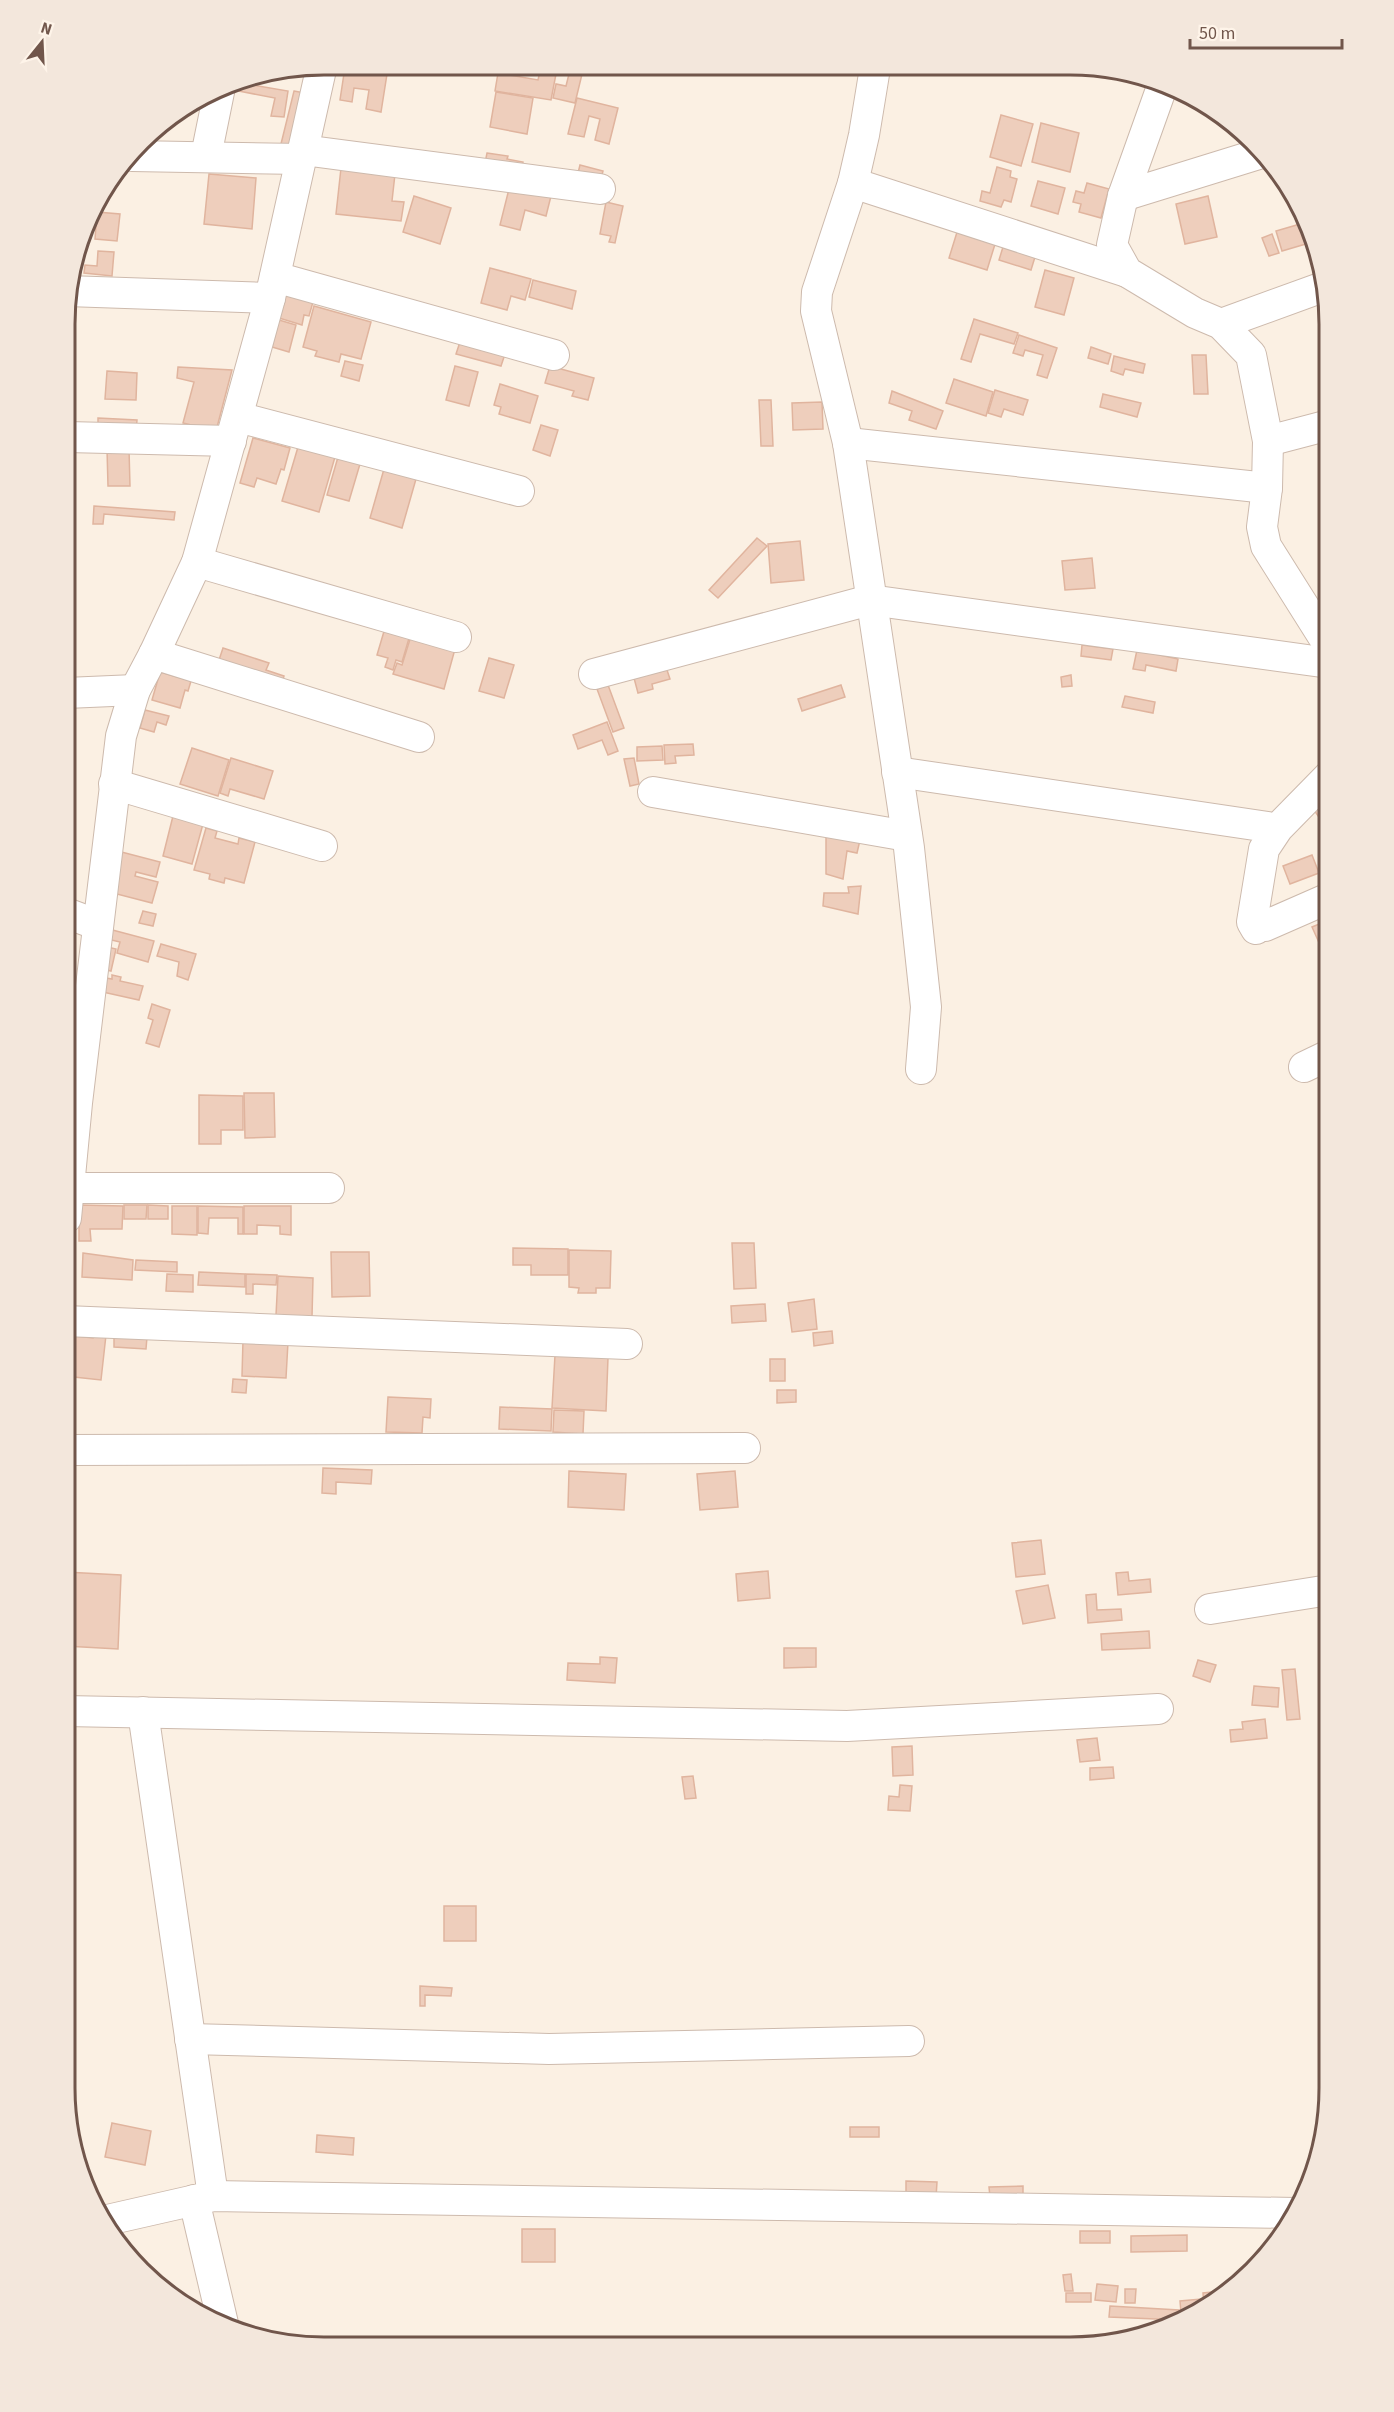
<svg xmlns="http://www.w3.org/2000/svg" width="1394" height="2412" font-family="'Source Sans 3',sans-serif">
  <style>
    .building { fill: #eecebc; stroke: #e0b49e; stroke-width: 1.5 }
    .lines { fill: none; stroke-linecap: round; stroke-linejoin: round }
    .minor-casing { stroke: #cdbaad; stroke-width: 32 }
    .minor { stroke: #fff; stroke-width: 30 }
    .rim { fill: none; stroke: #71564b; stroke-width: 3 }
  </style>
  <rect width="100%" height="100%" fill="#fbf0e3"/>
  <g class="building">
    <polygon points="571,66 584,66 575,103 553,98 556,84 566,86"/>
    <polygon points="345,67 387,74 381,112 366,109 369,90 354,88 352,102 340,100"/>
    <polygon points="540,71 556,74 551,100 495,91 498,73 538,80"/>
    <polygon points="235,82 288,91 284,117 271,116 275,98 228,89 229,83"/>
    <polygon points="294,91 305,93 292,151 280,148"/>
    <polygon points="496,92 533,98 527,134 490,127"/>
    <polygon points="577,98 618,108 609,144 595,140 600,119 589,116 584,137 568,134"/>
    <polygon points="1001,115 1033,124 1021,166 990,157"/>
    <polygon points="1041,123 1079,133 1070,172 1032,162"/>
    <polygon points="487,153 508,156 507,159 523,162 522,169 485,163"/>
    <polygon points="580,165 603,171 600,182 577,177"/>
    <polygon points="997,167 1011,171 1010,177 1017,179 1011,202 1004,200 1001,207 980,201 982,191 990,193"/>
    <polygon points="341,168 395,174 392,201 404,202 401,221 336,214"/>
    <polygon points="209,174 256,178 252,229 204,224"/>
    <polygon points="1038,181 1065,188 1058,214 1031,206"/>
    <polygon points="1087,183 1109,189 1101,218 1079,212 1081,204 1073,202 1076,191 1084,193"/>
    <polygon points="510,185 551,196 546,216 525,210 520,230 500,225"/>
    <polygon points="414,196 451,208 440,244 403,232"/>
    <polygon points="1208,196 1217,237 1185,244 1176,204"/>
    <polygon points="606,202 623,206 615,243 609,242 611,236 600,234"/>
    <polygon points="97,212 120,214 117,241 95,239"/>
    <polygon points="1307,222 1316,241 1282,251 1276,231"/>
    <polygon points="958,229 996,241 987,270 949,258"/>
    <polygon points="1272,234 1279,253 1269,256 1262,238"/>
    <polygon points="1003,247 1035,257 1031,270 999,260"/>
    <polygon points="98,251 114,252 112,276 84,273 85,265 97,266"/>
    <polygon points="490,268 531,279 525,300 511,296 507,310 481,303"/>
    <polygon points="1045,270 1074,278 1064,315 1035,307"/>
    <polygon points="533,280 576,291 572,309 529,297"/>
    <polygon points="285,294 313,302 309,316 304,315 302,325 279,318"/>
    <polygon points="314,306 371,322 361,359 341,354 339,362 315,356 317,351 303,347"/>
    <polygon points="974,319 1018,333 1014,344 980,334 971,362 961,359"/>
    <polygon points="279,320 296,325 289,352 272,347"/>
    <polygon points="1019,335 1057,348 1047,378 1037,375 1043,355 1025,350 1023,356 1013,353"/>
    <polygon points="460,342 505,354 501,366 456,354"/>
    <polygon points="1091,347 1111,354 1108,364 1088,358"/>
    <polygon points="1192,355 1206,355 1208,394 1194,394"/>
    <polygon points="1114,356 1145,364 1143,373 1125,369 1123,375 1111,371"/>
    <polygon points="345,361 363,365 359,381 341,376"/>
    <polygon points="455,366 478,372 469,406 446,400"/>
    <polygon points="550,366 594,378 588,400 572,396 574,391 545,383"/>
    <polygon points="178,367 232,370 216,431 183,423 194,382 177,378"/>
    <polygon points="107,371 137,373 136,400 105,399"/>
    <polygon points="954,379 993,392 986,416 946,403"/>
    <polygon points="500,384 538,396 530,423 499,414 501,407 494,405"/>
    <polygon points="995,390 1028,400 1023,415 1004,409 1001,417 988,413"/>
    <polygon points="892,391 943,411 936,429 909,420 912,411 889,403"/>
    <polygon points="1103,394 1141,403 1137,417 1100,407"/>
    <polygon points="759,400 771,400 773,446 761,446"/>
    <polygon points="822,402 823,429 793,430 792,403"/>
    <polygon points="98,418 137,420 136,432 98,429"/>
    <polygon points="541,425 558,430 550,456 533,450"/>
    <polygon points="253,438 290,448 284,470 281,469 276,484 257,478 254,487 240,483"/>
    <polygon points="298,447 335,457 319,512 282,501"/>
    <polygon points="107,449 129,449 130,486 108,486"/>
    <polygon points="338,457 360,464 349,501 327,495"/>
    <polygon points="384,469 416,479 402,528 370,518"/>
    <polygon points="94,506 175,512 174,520 104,514 103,524 93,524"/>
    <polygon points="757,538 767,546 718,598 709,590"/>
    <polygon points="800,541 804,580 771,583 768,544"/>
    <polygon points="1092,558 1095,588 1065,590 1062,561"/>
    <polygon points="385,628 410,635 402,662 396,660 393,670 385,667 388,658 377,655"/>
    <polygon points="411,636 455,649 444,689 393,674 397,663 402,665"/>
    <polygon points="1082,645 1113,649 1111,660 1081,656"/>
    <polygon points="223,648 269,663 266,670 284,676 282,683 218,663"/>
    <polygon points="1137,650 1178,659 1176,671 1146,665 1145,671 1133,669"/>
    <polygon points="489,658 514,665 504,698 479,691"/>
    <polygon points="667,670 670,679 652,684 653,689 638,693 634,678"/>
    <polygon points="160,672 191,681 188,691 185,690 180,708 152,700"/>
    <polygon points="1071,675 1072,686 1062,687 1061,677"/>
    <polygon points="608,685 624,728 613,732 597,689"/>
    <polygon points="841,685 845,697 802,711 798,699"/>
    <polygon points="1125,696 1155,702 1153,713 1122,707"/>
    <polygon points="145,710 169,716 166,725 157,722 154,732 140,728"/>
    <polygon points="607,722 618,751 608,755 602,740 578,749 573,735"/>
    <polygon points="693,744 694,755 675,756 676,763 665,764 664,745"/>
    <polygon points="662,746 663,760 637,761 637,747"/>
    <polygon points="192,748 229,760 218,796 180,784"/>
    <polygon points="231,758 273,771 264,799 230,789 228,796 220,793"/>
    <polygon points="634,758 639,784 630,786 624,759"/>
    <polygon points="1323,803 1329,812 1329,832 1314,810"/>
    <polygon points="173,816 203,824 192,864 163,856"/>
    <polygon points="206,828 217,831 215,838 238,844 239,838 255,842 244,883 225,878 224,883 209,879 210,874 194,870"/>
    <polygon points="826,833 860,840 857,853 847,851 843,879 826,874"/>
    <polygon points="110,849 160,862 156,877 136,872 135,876 158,882 152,903 109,892"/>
    <polygon points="1312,855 1319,873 1290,884 1283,866"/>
    <polygon points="861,886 858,914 823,906 824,893 849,893 848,887"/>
    <polygon points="143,911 156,914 153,926 139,923"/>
    <polygon points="1329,920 1329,954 1325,956 1312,927"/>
    <polygon points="105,928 154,941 148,962 117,953 120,942 103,938"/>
    <polygon points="161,944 196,954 188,980 177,976 179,962 157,956"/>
    <polygon points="103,946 116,949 111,971 98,968"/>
    <polygon points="112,975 121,977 120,981 143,986 139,1000 98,991 101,977 112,979"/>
    <polygon points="152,1004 170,1010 159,1047 146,1043 153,1020 148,1018"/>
    <polygon points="244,1093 274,1093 275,1137 245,1138"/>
    <polygon points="199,1095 243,1096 243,1130 221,1130 221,1144 199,1144"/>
    <polygon points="79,1205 123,1206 122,1229 90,1229 91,1241 79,1241"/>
    <polygon points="124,1205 147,1205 146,1219 124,1219"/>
    <polygon points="148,1205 168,1206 168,1219 148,1219"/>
    <polygon points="172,1206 197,1206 197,1235 172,1234"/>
    <polygon points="198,1206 243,1207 243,1234 238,1234 238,1218 209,1218 208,1234 198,1233"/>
    <polygon points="244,1206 291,1206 291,1235 280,1234 280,1226 257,1225 257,1234 244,1234"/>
    <polygon points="732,1243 754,1243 756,1288 734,1289"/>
    <polygon points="513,1248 568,1249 568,1275 531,1275 531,1265 513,1265"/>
    <polygon points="569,1250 611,1251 610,1288 596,1288 596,1293 578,1293 579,1288 569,1287"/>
    <polygon points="331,1252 369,1252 370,1296 332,1297"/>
    <polygon points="83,1253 133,1260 132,1280 82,1277"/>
    <polygon points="136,1260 177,1262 177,1272 135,1270"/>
    <polygon points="199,1272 245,1274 245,1287 198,1285"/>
    <polygon points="167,1274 193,1275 193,1292 166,1291"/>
    <polygon points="246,1274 277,1275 276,1285 253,1284 253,1294 246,1294"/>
    <polygon points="278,1276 313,1278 312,1317 276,1315"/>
    <polygon points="814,1299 817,1329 792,1332 788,1303"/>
    <polygon points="765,1304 766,1321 732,1323 731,1306"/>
    <polygon points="832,1331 833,1343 814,1346 813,1333"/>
    <polygon points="93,1333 106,1335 101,1380 65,1376 65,1335 93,1338"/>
    <polygon points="114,1335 147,1337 146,1349 114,1347"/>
    <polygon points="243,1340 288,1342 286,1378 242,1376"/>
    <polygon points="555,1355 608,1358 606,1411 552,1408"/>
    <rect x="770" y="1359" width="15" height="22"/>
    <polygon points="233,1379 247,1380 246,1393 232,1392"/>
    <polygon points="777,1390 796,1390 796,1402 777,1403"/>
    <polygon points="388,1397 431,1399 430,1418 423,1417 422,1433 386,1432"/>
    <polygon points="500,1407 552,1409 551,1431 499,1429"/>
    <polygon points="554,1410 584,1411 583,1434 553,1432"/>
    <polygon points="323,1468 372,1470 371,1484 336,1482 336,1494 322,1493"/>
    <polygon points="569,1471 626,1474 624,1510 568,1507"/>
    <polygon points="735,1471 738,1507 700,1510 697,1474"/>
    <polygon points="1041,1540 1045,1574 1016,1577 1012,1543"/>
    <polygon points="768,1571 770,1598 738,1601 736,1574"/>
    <polygon points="65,1572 121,1575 118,1649 65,1646"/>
    <polygon points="1128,1572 1129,1581 1150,1579 1151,1592 1118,1595 1116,1573"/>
    <polygon points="1048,1585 1055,1618 1023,1624 1016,1591"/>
    <polygon points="1096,1594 1097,1610 1121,1609 1122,1620 1088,1623 1086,1595"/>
    <polygon points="1149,1631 1150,1648 1102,1650 1101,1634"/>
    <polygon points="784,1648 816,1648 816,1667 784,1668"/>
    <polygon points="600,1657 617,1658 615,1683 567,1680 568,1663 600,1664"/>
    <polygon points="1198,1660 1216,1665 1210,1682 1193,1676"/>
    <polygon points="1295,1669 1300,1719 1287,1720 1282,1670"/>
    <polygon points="1254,1686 1279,1688 1278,1707 1252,1705"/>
    <polygon points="1265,1719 1267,1738 1231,1742 1230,1730 1243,1729 1242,1722"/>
    <polygon points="1097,1738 1100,1760 1080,1762 1077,1740"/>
    <polygon points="912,1746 913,1775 893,1776 892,1747"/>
    <polygon points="1113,1767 1114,1778 1090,1780 1090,1768"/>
    <polygon points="693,1776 696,1798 685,1799 682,1777"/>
    <polygon points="900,1785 912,1786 910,1811 888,1810 889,1796 899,1797"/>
    <rect x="444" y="1906" width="32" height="35"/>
    <polygon points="420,1986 452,1988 451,1996 425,1995 425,2006 420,2006"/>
    <polygon points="112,2123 151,2131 145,2165 105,2157"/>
    <rect x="850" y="2127" width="29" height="10"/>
    <polygon points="317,2135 354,2138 353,2155 316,2152"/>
    <polygon points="906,2181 937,2182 936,2198 906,2198"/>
    <polygon points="1023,2186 1023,2196 990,2197 989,2187"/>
    <rect x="522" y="2229" width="33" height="33"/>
    <rect x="1080" y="2231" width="30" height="12"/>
    <polygon points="1187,2235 1187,2251 1131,2252 1131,2236"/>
    <polygon points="1071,2274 1073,2291 1065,2291 1063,2275"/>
    <polygon points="1097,2284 1118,2286 1116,2302 1095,2300"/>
    <polygon points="1125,2289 1136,2289 1135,2303 1125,2303"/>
    <polygon points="1232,2290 1228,2294 1204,2307 1203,2293"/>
    <rect x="1066" y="2293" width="25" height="9"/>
    <polygon points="1201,2299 1201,2308 1194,2312 1181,2313 1180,2301"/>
    <polygon points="1110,2306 1179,2310 1179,2320 1109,2317"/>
  </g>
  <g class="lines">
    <g class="minor-casing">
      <g id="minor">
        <polyline points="875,68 864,135 853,183 817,292 816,311 848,443 909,848 926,1007 921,1069"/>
        <polyline points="1163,84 1123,196 1112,245 1127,272 1195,313 1221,324 1251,355 1268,441 1267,488 1262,527 1266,546 1329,646"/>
        <polyline points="303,150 600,189"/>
        <polyline points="132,156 301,159"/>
        <polyline points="206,156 220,87"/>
        <polyline points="853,183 1127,272"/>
        <polyline points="1123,196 1262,153"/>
        <polyline points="275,277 554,355"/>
        <polyline points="67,291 270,298"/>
        <polyline points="1221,324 1323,287"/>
        <polyline points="238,417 519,491"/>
        <polyline points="67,437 231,441"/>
        <polyline points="1268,441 1329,425"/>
        <polyline points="848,443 1267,488"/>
        <polyline points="197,562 456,637"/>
        <polyline points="154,654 419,737"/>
        <polyline points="594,674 870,600 1329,663"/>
        <polyline points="66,693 135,690"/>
        <polyline points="897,772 1268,827"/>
        <polyline points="114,784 322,846"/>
        <polyline points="653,792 907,836"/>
        <polyline points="66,913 98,925"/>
        <polyline points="1265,926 1329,898"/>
        <polyline points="1256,929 1252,922 1264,849 1278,828 1329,776"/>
        <polyline points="1304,1067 1329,1055"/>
        <polyline points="68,1188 329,1188"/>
        <polyline points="66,1218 77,1103 121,736 135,690 154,654 197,562 270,298 322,65"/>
        <polyline points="65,1321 627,1344"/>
        <polyline points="65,1450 745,1448"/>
        <polyline points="1210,1609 1329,1590"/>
        <polyline points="65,1711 847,1726 1158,1709"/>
        <polyline points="143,1712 213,2196"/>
        <polyline points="190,2039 549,2049 909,2041"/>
        <polyline points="194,2200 224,2328"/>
        <polyline points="103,2221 213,2196 1295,2213"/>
      </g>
    </g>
    <use href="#minor" class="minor"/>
  </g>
  <path d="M0 0H1394V2412H0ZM324 75H1070A249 249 0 0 1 1319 324V2088A249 249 0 0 1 1070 2337H324A249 249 0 0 1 75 2088V324A249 249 0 0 1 324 75Z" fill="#f3e7dc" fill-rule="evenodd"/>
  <path class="rim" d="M324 75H1070A249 249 0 0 1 1319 324V2088A249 249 0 0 1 1070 2337H324A249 249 0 0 1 75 2088V324A249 249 0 0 1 324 75Z"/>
  <g transform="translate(42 42) rotate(18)" stroke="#fef4e9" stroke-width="4.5" paint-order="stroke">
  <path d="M0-4.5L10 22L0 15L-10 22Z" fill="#71564b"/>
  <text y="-9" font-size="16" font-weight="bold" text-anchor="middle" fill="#71564b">N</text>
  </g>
  <path d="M1190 39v9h152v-9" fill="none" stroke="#71564b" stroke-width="3"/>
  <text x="1199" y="39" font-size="18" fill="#71564b" stroke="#fef4e9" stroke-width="4.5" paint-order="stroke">50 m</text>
</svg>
